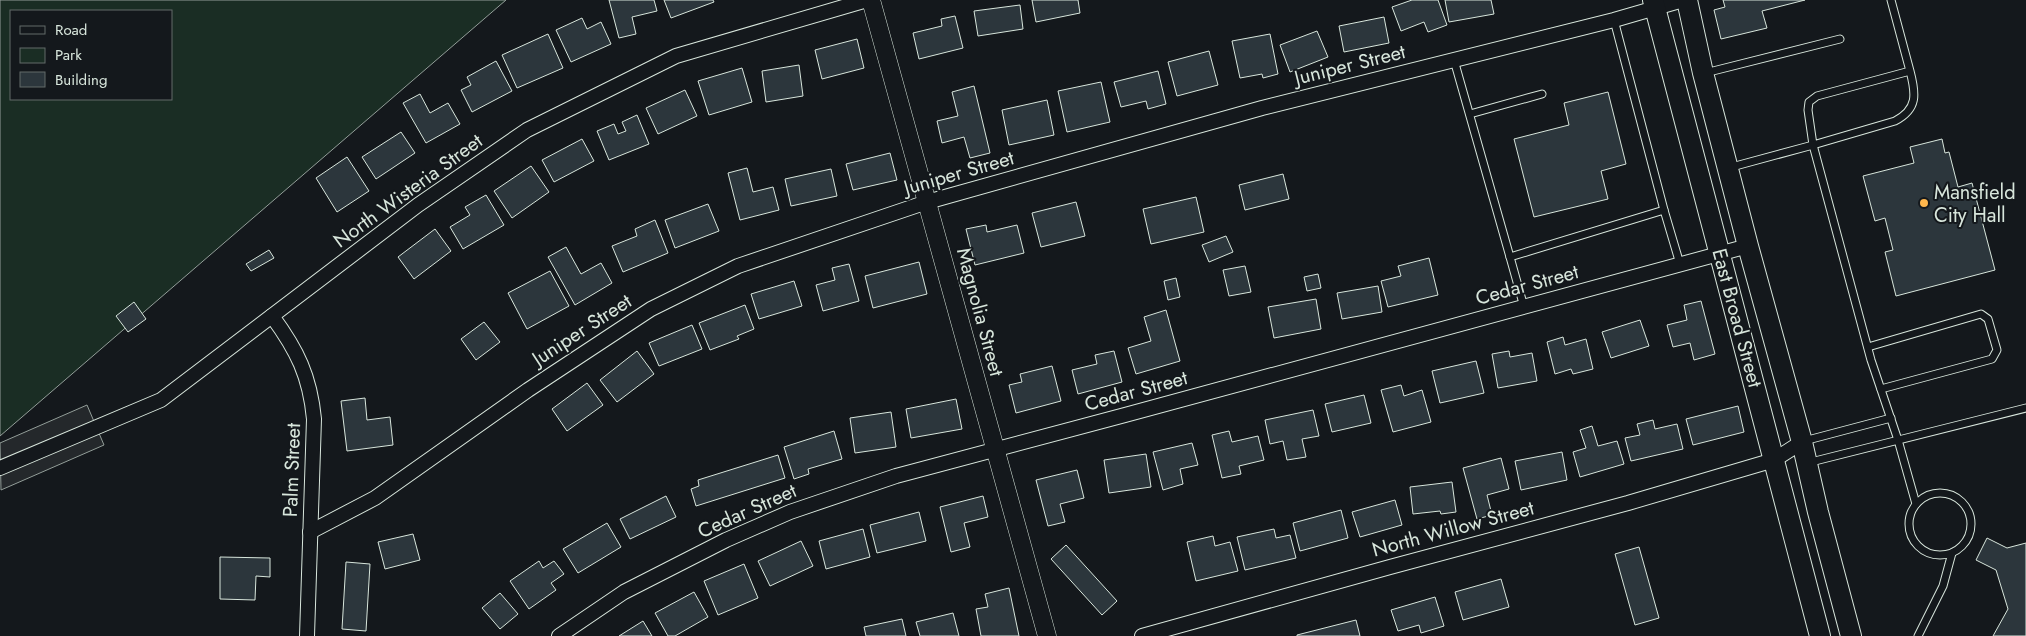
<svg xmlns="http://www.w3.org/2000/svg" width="2026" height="636" font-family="Jost,sans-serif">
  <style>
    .green { fill: #1a2d24; stroke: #939e99; fill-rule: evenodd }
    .parking { fill: #24282b; stroke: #939e99 }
    .building { fill: #2c363c; stroke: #d8e6dc }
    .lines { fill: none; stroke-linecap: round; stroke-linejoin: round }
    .service-casing { stroke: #d8e6dc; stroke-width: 9 }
    .minor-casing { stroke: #d8e6dc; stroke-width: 16 }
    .tertiary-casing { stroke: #d8e6dc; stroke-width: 19 }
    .secondary-casing { stroke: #d8e6dc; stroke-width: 22 }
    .service { stroke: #14181c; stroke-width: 7 }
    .minor { stroke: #14181c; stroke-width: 14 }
    .tertiary { stroke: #14181c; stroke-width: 18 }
    .secondary { stroke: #14181c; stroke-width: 20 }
    .poi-dot { fill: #ffb74d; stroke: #14181c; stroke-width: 2 }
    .labels { text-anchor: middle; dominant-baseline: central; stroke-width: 4; stroke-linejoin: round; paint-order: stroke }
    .street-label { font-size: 20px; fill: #d8e6dc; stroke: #14181c }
    .poi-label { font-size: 20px; fill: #d8e6dc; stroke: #14181c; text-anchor: start }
  </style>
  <rect width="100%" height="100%" fill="#14181c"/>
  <path class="green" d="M0 0H506L0 436ZM11 11H171V99H11Z"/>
  <polygon class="parking" points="87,405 104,445 1,490 0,443"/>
  <g class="building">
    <polygon points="609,0 654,0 657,11 632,17 636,34 619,38"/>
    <polygon points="664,0 713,0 714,2 671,18"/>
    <polygon points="1032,0 1078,0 1080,13 1036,22"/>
    <polygon points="1412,0 1438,0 1447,25 1428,32 1424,22 1401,31 1392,7"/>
    <polygon points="1445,0 1491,0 1494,14 1449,22"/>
    <polygon points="1723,0 1805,0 1762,11 1767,28 1721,39 1714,10 1725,7"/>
    <polygon points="1020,5 1023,29 978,36 974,11"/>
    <polygon points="955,16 963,48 919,59 913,33 942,26 941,19"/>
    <polygon points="1384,17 1389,43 1344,52 1339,26"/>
    <polygon points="582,18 587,29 601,22 611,44 571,62 556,30"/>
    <polygon points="1317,31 1328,57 1290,72 1280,45"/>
    <polygon points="548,34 563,68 517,88 502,55"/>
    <polygon points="1270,34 1278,74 1263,78 1262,74 1240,78 1232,41"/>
    <polygon points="857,39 864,68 822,79 815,50"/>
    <polygon points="1209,51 1218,85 1177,96 1168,62"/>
    <polygon points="496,61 512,91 472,112 461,90 471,85 467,77"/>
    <polygon points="799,65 803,96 766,102 762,71"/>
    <polygon points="742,68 752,102 709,115 698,81"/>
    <polygon points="1158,71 1166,104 1148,109 1146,101 1121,107 1114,82"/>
    <polygon points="1101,82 1110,122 1067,132 1058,91"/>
    <polygon points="974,86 990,153 970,158 964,137 942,143 937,121 958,116 952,92"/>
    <polygon points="685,90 697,116 658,134 646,108"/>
    <polygon points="1608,92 1626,164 1601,171 1608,199 1534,217 1514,139 1569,125 1564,103"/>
    <polygon points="420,94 430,113 448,103 460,124 426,143 403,103"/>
    <polygon points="1047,100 1054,135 1009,145 1002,110"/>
    <polygon points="637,115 649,144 609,160 597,131 614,124 618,134 626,131 622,122"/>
    <polygon points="401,132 415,153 376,179 362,157"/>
    <polygon points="582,139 594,161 554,182 542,160"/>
    <polygon points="1942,139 1945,153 1949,152 1958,187 1972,183 1995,270 1896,296 1885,252 1893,250 1885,218 1875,221 1863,176 1914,163 1910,147"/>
    <polygon points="890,153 897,180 853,190 846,164"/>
    <polygon points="347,157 369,191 337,212 316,178"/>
    <polygon points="531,166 549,192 512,218 494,191"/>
    <polygon points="747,168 753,192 773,187 779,210 740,220 728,173"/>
    <polygon points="831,169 837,196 791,206 785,179"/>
    <polygon points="1283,174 1289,199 1245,210 1239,185"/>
    <polygon points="486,195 504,225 463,249 450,227 470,215 465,207"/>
    <polygon points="1196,197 1204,232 1151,244 1143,209"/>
    <polygon points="1076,202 1085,236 1041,247 1032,213"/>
    <polygon points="708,204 719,231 675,248 665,220"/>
    <polygon points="655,220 668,253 623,272 612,246 637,236 635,229"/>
    <polygon points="986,225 987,232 1017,225 1024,253 975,265 966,229"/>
    <polygon points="435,229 451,251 414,279 398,257"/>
    <polygon points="1226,236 1233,252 1209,262 1202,245"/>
    <polygon points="566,247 581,274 601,263 612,283 575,305 548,257"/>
    <polygon points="269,250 274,258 251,271 246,264"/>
    <polygon points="1429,258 1438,295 1388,307 1381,281 1401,276 1398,266"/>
    <polygon points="919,262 927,294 873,308 865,276"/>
    <polygon points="849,264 859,301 823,311 816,285 835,280 832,268"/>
    <polygon points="1245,266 1251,292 1229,296 1223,270"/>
    <polygon points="550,271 569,306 527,329 508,293"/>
    <polygon points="1318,274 1321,288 1307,291 1304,277"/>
    <polygon points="1176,278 1180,297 1168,300 1164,281"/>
    <polygon points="794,281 802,306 759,319 751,294"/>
    <polygon points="1378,286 1382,312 1342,319 1337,293"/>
    <polygon points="1316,299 1321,329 1274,338 1268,307"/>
    <polygon points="1701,301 1715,354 1694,360 1690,343 1673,347 1667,325 1687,320 1684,305"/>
    <polygon points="134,302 146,319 128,332 116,316"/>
    <polygon points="745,305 754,329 737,336 739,339 710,350 699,323"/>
    <polygon points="1166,310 1180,361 1136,374 1128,348 1151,341 1144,317"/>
    <polygon points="1640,320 1649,346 1611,358 1602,332"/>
    <polygon points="484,322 500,342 476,360 461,339"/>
    <polygon points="692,325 702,349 659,366 649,343"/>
    <polygon points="1563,337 1565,345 1586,339 1593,369 1573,374 1571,369 1555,374 1547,342"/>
    <polygon points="637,351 654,374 617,402 600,380"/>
    <polygon points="1114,351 1122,382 1078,394 1072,370 1097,364 1095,355"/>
    <polygon points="1509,351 1510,357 1532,353 1537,381 1498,388 1492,354"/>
    <polygon points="1476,361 1484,393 1440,403 1432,371"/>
    <polygon points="1052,366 1061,401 1016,413 1009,385 1022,382 1020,374"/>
    <polygon points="587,383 603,405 567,431 552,409"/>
    <polygon points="1401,385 1404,396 1422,390 1431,422 1393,432 1381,390"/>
    <polygon points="1364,395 1371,423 1332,432 1325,404"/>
    <polygon points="365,398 367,420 390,417 393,445 347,451 341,401"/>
    <polygon points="956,399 962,429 911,438 906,409"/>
    <polygon points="1738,406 1744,432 1693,445 1686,419"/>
    <polygon points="1313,410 1319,436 1302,439 1306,457 1287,460 1283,441 1270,444 1265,420"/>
    <polygon points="891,412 896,447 855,453 850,418"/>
    <polygon points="1653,420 1655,429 1677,424 1683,449 1631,461 1625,438 1640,435 1637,424"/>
    <polygon points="1592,426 1598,446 1617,441 1624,464 1580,477 1573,452 1586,448 1580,430"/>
    <polygon points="834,431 842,459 808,469 809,474 794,479 784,447"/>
    <polygon points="1229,431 1232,442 1258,436 1264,460 1239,466 1241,474 1222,478 1212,435"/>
    <polygon points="1192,443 1198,465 1180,469 1183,484 1163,490 1153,452"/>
    <polygon points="1562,452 1567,480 1521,490 1515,461"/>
    <polygon points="1146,454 1151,487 1109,493 1104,460"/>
    <polygon points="778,455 785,478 696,506 691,489 699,486 698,480"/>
    <polygon points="1501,458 1509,489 1487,495 1492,515 1477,519 1463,468"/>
    <polygon points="1077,470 1084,498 1060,504 1065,522 1048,526 1036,480"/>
    <polygon points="1452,482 1456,512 1441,514 1440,511 1413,514 1410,487"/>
    <polygon points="666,496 676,517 630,539 620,519"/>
    <polygon points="983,496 988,517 964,523 970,547 951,552 940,507"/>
    <polygon points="1395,500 1402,525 1360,537 1352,512"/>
    <polygon points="1341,510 1348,538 1300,551 1293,523"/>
    <polygon points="919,512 926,541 877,553 870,525"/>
    <polygon points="607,523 621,547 578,573 563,549"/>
    <polygon points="863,529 870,557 826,569 819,541"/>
    <polygon points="1274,529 1276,538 1290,535 1296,558 1245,570 1237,537"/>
    <polygon points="413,534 420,560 385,569 378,542"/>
    <polygon points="1213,536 1215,546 1230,542 1238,571 1196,581 1187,542"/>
    <polygon points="1987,538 2007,548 2026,543 2026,636 1993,636 2008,609 1996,570 1976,560"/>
    <polygon points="801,541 813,566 770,586 758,561"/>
    <polygon points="1066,545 1117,601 1102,615 1051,559"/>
    <polygon points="1639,547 1659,618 1635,625 1615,554"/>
    <polygon points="220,557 270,558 270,577 256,576 255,600 220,599"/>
    <polygon points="539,561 543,568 554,561 564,574 551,583 556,590 529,609 510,581"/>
    <polygon points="346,562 370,564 366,631 342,629"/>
    <polygon points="744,564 758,598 718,615 704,581"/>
    <polygon points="1501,579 1509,607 1463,620 1455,592"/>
    <polygon points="1009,588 1019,636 981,636 976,609 988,607 985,594"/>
    <polygon points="694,592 708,617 675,636 668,636 655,613"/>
    <polygon points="500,593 518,614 500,629 482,608"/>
    <polygon points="1435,597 1444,626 1421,633 1419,625 1398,631 1391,610"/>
    <polygon points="953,613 959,636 920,636 916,622"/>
    <polygon points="902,619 906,636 866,636 864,627"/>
    <polygon points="1356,620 1360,636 1297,636 1297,635"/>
    <polygon points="643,621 652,636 619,636"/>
  </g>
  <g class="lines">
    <g class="service-casing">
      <g id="service">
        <path d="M1891 0 1910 71 1817 96 1809 102 1808 110 1813 145 1895 121C1918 109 1916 94 1910 71"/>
        <polyline points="1614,20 1664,210"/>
        <polyline points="1454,60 1510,257"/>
        <polyline points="1705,73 1840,39"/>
        <polyline points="1470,114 1542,94"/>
        <polyline points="1728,168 1813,145 1871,360 1898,440 1916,504"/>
        <polyline points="1524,307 1510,257 1664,210 1680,264"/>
        <polyline points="1868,347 1981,314 1988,319 1997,350 1992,359 1881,389"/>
        <polyline points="1804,441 1891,418"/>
        <polyline points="1807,463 2026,408"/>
        <circle cx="1940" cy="524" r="31"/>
        <polyline points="1918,636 1943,586 1952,553"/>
      </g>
    </g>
    <g class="minor-casing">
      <g id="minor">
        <path d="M272 316C297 350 310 376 314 419L307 636"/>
        <polyline points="0,468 161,400 418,205 527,130 676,56 867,0"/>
        <polyline points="310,532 375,498 528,390 651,309 738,266 927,202 1262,108 1614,20 1683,0"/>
        <polyline points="559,636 624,592 726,540 790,512 896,476 1125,415 1748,246"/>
        <polyline points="1142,636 1390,567 1628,503 1774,460 1802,442"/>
      </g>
    </g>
    <g class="tertiary-casing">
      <polyline id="tertiary" points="871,0 1047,636"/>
    </g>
    <g class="secondary-casing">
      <g id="secondary">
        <polyline points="1653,0 1820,636"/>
        <polyline points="1687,0 1703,73 1748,246 1802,442 1818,512 1851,636"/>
      </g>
    </g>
    <use href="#service" class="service"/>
    <use href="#minor" class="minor"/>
    <use href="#tertiary" class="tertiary"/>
    <use href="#secondary" class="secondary"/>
  </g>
  <circle class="poi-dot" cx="1924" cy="203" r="5"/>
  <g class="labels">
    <g class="street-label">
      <text transform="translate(1350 65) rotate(-14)">Juniper Street</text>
      <text transform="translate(959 173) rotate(-16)">Juniper Street</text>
      <text transform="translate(408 191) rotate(-36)">North Wisteria Street</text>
      <text transform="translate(1527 285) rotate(-15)">Cedar Street</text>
      <text transform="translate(980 312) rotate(75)">Magnolia Street</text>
      <text transform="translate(1737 318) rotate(75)">East Broad Street</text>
      <text transform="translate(582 330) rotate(-33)">Juniper Street</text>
      <text transform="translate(1136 391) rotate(-15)">Cedar Street</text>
      <text transform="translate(292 470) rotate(-88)">Palm Street</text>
      <text transform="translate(747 511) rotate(-24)">Cedar Street</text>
      <text transform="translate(1453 529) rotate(-15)">North Willow Street</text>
    </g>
    <g class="poi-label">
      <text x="1934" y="192">Mansfield<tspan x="1934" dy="23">City Hall</tspan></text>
    </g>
  </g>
  <rect x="10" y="10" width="162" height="90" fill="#14181c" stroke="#626a69"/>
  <rect x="20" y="26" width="25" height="8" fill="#14181c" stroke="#626a69"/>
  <text x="55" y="35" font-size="15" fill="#d8e6dc">Road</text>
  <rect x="20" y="48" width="25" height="15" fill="#1a2d24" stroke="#626a69"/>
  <text x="55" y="60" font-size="15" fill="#d8e6dc">Park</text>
  <rect x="20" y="72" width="25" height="15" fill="#2c363c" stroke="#626a69"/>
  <text x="55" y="85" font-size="15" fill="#d8e6dc">Building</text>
</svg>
